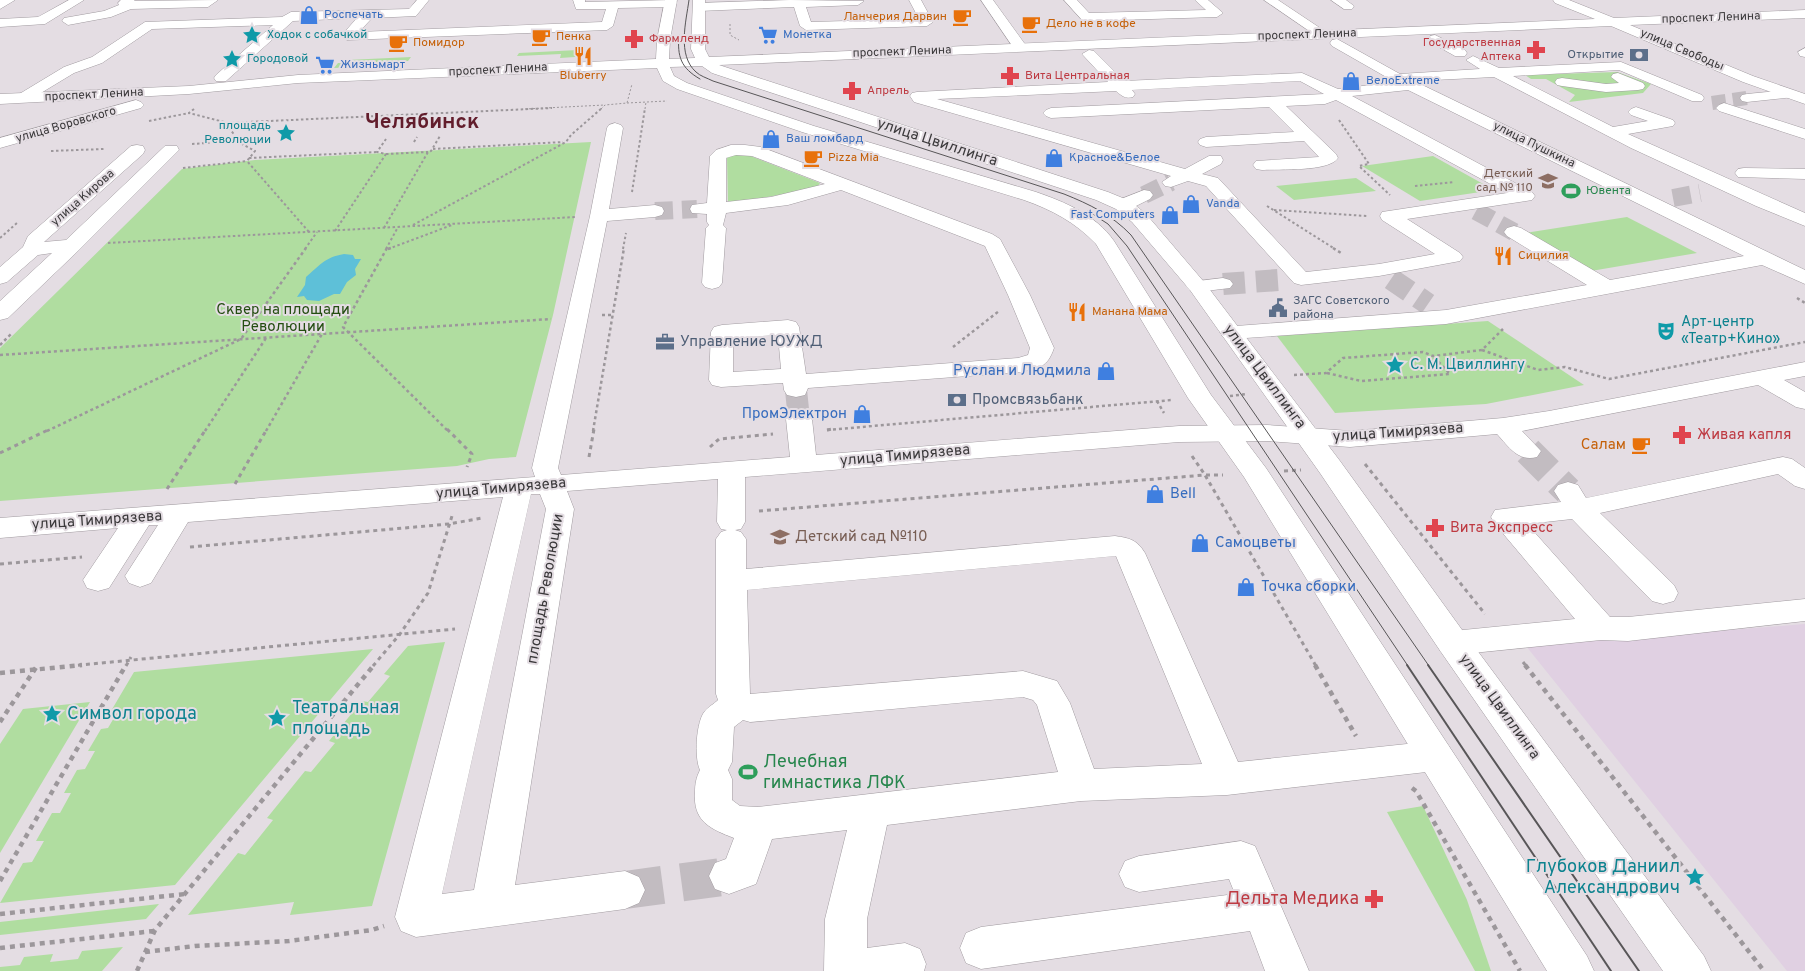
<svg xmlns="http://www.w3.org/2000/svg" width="1805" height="971" font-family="Overpass,sans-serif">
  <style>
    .medical { fill: #e0d0e2 }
    .green { fill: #b0dda0 }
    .water { fill: #5ec0d8 }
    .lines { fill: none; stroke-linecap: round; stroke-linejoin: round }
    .minor-tunnel-far4 { stroke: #c2bcc1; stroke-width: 14; stroke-dasharray: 14 7; stroke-linecap: butt }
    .minor-tunnel-far3 { stroke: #c2bcc1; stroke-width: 18; stroke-dasharray: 18 9; stroke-linecap: butt }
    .minor-tunnel-far2 { stroke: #c2bcc1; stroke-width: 22; stroke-dasharray: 22 11; stroke-linecap: butt }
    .minor-tunnel-far1 { stroke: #c2bcc1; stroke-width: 29; stroke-dasharray: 29 14; stroke-linecap: butt }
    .minor-tunnel { stroke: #c2bcc1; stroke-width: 38; stroke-dasharray: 38 19; stroke-linecap: butt }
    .minor-casing { stroke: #a19ba0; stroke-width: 1 }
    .major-casing { stroke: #a19ba0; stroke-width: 1 }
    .path-far4 { stroke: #9c979b; stroke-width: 1; stroke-dasharray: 2 2; stroke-linecap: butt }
    .path-far3 { stroke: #9c979b; stroke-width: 2; stroke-dasharray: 2.5 2.5; stroke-linecap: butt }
    .path-far2 { stroke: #9c979b; stroke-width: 2.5; stroke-dasharray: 3 3; stroke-linecap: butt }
    .path-far1 { stroke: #9c979b; stroke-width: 3; stroke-dasharray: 4 4; stroke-linecap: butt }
    .path { stroke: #9c979b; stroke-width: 4.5; stroke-dasharray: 5 5; stroke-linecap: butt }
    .minor { fill: #fff; fill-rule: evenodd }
    .major { fill: #fff; fill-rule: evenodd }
    .tram-far1 { stroke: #585658; stroke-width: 1 }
    .tram { stroke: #585658; stroke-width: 2 }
    .labels { text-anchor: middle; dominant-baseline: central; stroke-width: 4; stroke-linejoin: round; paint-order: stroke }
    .far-shop-label { font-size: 12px; fill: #366cbe; stroke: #e4dde3; text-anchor: start }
    .far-food-label { font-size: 12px; fill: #c56008; stroke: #e4dde3; text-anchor: start }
    .far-street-label { font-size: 12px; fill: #3b393b; stroke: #e4dde3 }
    .far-culture-label { font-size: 12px; fill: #0d838f; stroke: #e4dde3; text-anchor: start }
    .far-health-label { font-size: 12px; fill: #be3a42; stroke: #e4dde3; text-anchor: start }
    .far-service-label { font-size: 12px; fill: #4e5e75; stroke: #e4dde3; text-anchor: end }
    .far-education-label { font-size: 12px; fill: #785e54; stroke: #e4dde3; text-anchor: end }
    .far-leisure-label { font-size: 12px; fill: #27864d; stroke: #e4dde3; text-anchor: start }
    .street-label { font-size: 15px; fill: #3b393b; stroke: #e4dde3 }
    .park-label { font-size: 15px; fill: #244e11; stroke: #e4dde3 }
    .culture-label { font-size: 15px; fill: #0d838f; stroke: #e4dde3; text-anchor: start }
    .service-label { font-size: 15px; fill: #4e5e75; stroke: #e4dde3; text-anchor: start }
    .shop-label { font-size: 15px; fill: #366cbe; stroke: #e4dde3; text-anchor: start }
    .health-label { font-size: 15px; fill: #be3a42; stroke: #e4dde3; text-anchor: start }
    .food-label { font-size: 15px; fill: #c56008; stroke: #e4dde3; text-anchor: end }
    .education-label { font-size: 15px; fill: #785e54; stroke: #e4dde3; text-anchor: start }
    .near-culture-label { font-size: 18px; fill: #0d838f; stroke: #e4dde3; text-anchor: start }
    .near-leisure-label { font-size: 18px; fill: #27864d; stroke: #e4dde3; text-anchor: start }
    .near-health-label { font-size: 18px; fill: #be3a42; stroke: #e4dde3; text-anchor: end }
    .far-town-label { font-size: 21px; font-weight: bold; fill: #621d2c; stroke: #e4dde3 }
  </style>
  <rect width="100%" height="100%" fill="#e4dde3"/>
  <polygon class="medical" points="1805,624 1805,971 1787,971 1526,646"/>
  <g class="green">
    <polygon points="578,50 575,57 560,58 561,54 517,56 519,53"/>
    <polygon points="411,57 408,61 362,63 359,67 334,68 338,63 345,63 347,60"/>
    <polygon points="1617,72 1651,84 1643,93 1569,102 1575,95 1546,79 1531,79 1525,75"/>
    <polygon points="591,142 553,315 516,457 489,459 457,466 0,501 0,348 182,169 255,160"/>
    <polygon points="730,154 748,155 820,183 817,188 728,204 727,156"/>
    <polygon points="1433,156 1494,190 1420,201 1362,166"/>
    <polygon points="1356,178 1376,191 1294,200 1276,186"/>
    <polygon points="1627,217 1697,253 1591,271 1525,233"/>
    <polygon points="1488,321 1584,385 1486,404 1335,413 1277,336"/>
    <polygon points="445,642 372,906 290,915 294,902 188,915 238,853 245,855 273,820 267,818 305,771 311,772 335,743 329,741 362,701 368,702 390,676 384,674 408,646"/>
    <polygon points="373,649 175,885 0,903 23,863 32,862 44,841 36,841 52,813 60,813 71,793 64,793 77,770 85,769 95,751 88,751 101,729 108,728 118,711 111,711 134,672"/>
    <polygon points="90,702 0,853 0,744 23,709"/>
    <polygon points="1423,806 1467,900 1491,971 1475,971 1387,812"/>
    <polygon points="159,904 146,919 0,935 0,922"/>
    <polygon points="123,947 102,971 0,971 0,967 20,965 24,957 53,954 50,962 78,959 82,951"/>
  </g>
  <path class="water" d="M344 254 353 255 355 259H361L355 269 356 275 347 282 340 294H334L319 301 307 300 304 296 297 297 305 285 306 277C319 266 325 257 344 254Z"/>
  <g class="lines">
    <polyline class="minor-tunnel-far4" points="1712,103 1747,98"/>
    <g class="minor-tunnel-far3">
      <polyline points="1144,195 1171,182"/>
      <polyline points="1673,198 1700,193"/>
      <polyline points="655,211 697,209"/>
      <polyline points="1476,211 1514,232"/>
    </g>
    <g class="minor-tunnel-far2">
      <polyline points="1391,279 1428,304"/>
      <polyline points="1223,284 1279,280"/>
      <polyline points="796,390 799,419"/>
    </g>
    <polyline class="minor-tunnel-far1" points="1528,451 1568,491"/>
    <polyline class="minor-tunnel" points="625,890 729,876"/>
    <g class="minor-casing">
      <g id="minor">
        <polygon points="0,0 15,0 0,9"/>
        <polygon points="69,0 84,0 45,24 0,27 0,19 38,17"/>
        <polygon points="121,0 135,0 134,1 218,0 208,7 131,9 111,17 68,25 62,21 64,18 104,11 119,5 118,3"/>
        <polygon points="417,0 429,0 416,16 372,18 359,32 602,22 606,9 576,9 573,0 585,0 585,2 673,0 677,3 671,7 618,8 613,26 607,30 347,40 341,36 357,18 293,21 226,81 216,81 214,78 216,75 273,25 152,29 102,63 74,73 26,102 16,102 13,99 16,96 64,67 92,57 145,22 282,17 291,12 409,9"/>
        <polygon points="790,0 864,1 858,5 806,7 811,22 919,19 909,0 921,0 933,22 927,26 806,30 800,26 794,7 699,11 693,7 699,3"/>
        <polygon points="981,0 993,0 1027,47 1025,50 1015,50"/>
        <polygon points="1064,0 1077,0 1089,13 1206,10 1195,0 1208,0 1223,13 1217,17 1086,21 1082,20"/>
        <polygon points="1264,0 1278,0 1329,34 1323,38 1318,37"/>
        <polygon points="1331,0 1346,0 1354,6 1352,9 1344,9"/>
        <polygon points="1435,35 1465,50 1467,53 1465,56 1455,56 1430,42 1428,39 1430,36"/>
        <path d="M1337 39 1400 74 1480 69 1466 60 1473 56 1499 68 1621 62 1702 95 1704 98 1702 101H1692L1619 70 1513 76 1613 127 1648 121 1631 115 1628 112 1631 109 1636 107 1673 120 1675 123 1673 126 1628 134 1805 213V226L1756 206 1631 148 1494 77 1414 81 1805 270V284L1762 265 1446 324 1231 339 1223 337 1220 332 1223 327 1446 310 1587 285 1507 236 1504 232 1507 228 1514 226 1521 228 1610 280 1744 256 1408 90 1352 96 1532 192 1535 196 1532 200 1526 201 1407 219 1460 253 1463 257 1460 261 1379 276 1301 285 1294 283 1206 186 1188 181 1171 187 1165 186 1162 182 1171 176 914 102 910 96 912 93 917 92 1108 82 1082 54 1089 50 1094 51 1124 81 1302 73 1338 89 1395 82 1332 46 1330 43 1332 40ZM1300 81 1324 94 1051 108 1046 110 1043 113 1046 116 1051 118 1269 107 1294 132 1206 137 1200 139 1198 142 1200 145 1206 147 1304 141 1319 157 1256 161 1253 165 1256 169 1262 170C1279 169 1329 172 1338 158L1336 154 1286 106 1325 104 1336 100 1507 193 1382 212 1380 216 1382 220 1435 254 1379 264 1306 272 1218 178 1202 174 1221 164 1223 160 1221 156H1209L1185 169 937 99 1116 91C1122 96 1125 99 1133 97L1135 94 1132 90Z"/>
        <polygon points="1805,48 1805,57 1800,56 1798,52"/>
        <polygon points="1618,73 1643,83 1645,86 1643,89 1638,90 1606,92 1562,86 1557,85 1555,82 1557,79 1562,78 1606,84 1619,83 1611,77 1613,74"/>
        <polygon points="1789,90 1794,91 1796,94 1794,97 1747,102 1742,101 1740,98 1742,95 1747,94"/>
        <polygon points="1724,103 1805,129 1805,139 1719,111 1716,108 1719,105"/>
        <path d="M615 123 621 125 623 128 609 209 655 205 662 207 664 211 662 215 655 217 607 221 558 468 561 475 790 457 786 419 790 414 799 411 808 414 812 419 816 455 1179 426 1267 425 1350 431 1503 418 1549 411 1805 362V376L1784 380 1805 392V409L1796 407 1758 385 1522 431 1541 451 1537 457C1518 462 1509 447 1497 434L1350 447 1267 441 1179 442 745 477V522L741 529 735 530 741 532 746 539V569L1115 536C1130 538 1137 540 1145 553L1238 762 1435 741 1448 745 1453 756 1448 767 1435 771 1227 795 1081 801 887 825 867 919V948L905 943 920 949 926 964 924 971H824L825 919 847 830 772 839 756 884 729 894 715 889 709 876 715 863 726 859 734 838C710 829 693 821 695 793 695 784 696 778 700 770 694 758 696 721 705 711 708 707 714 704 718 700L716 694V539L721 532 727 530 721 529 717 522 718 479 567 491 574 509 515 885 625 871 639 877 645 890 639 903 625 909 416 937 401 931 395 917 503 497 188 522 151 583 140 587 129 583 125 576 158 525H149L109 588 98 591 87 588 83 580 118 528 0 538V518L535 477 532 468 590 216 607 128 609 125ZM531 494H540L546 509 474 890 442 894ZM1116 556 1202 764 1094 769 1070 703 1057 681 1023 671 750 694 747 590ZM1023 697 1033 700 1037 705 1058 772 758 807 740 806 732 800V779L728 770 732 762 734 727 743 720 750 722Z"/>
        <polygon points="137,145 143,146 145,150 143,154 44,242 66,240 165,146 177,146 179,150 79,250 8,318 0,320 0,301 52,253 38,255 7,282 0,284 0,267 23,247 28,236 131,146"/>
        <path d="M731 145H745L761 147 992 234 1000 239 1030 295 1054 348C1047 368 1040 367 1021 372L808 388 805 395 796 397 787 395 784 390 783 383 721 387 712 385 709 380 711 332 714 327 722 325 788 320 796 322 799 327 806 374 1018 358 1028 355 1030 348 1008 295 985 246 841 190 788 205 726 213 723 225 726 228 722 283 719 287 712 289 705 287 702 283 706 228 709 225 707 222V214L692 213 690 209 692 205 707 203 710 156 716 150ZM736 155 752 156 825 184 771 197 726 202V158ZM778 335 781 369 733 372V338Z"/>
        <polygon points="1744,168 1805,169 1805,179 1738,177 1735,173 1738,169"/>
        <polygon points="1144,190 1150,191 1153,195 1150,199 1130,209 1123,211 1116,209 1114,205 1116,201"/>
        <polygon points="1223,278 1230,280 1233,284 1230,288 1197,292 1190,290 1186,286 1190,282"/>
        <polygon points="1783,457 1792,459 1805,468 1805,489 1795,486 1778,474 1600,513 1674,585 1678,593 1674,601 1663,604 1652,601 1572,519 1527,524 1610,617 1628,617 1805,599 1805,621 1628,641 1601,640 1453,655 1441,652 1437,643 1441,634 1453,631 1575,619 1495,524 1491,517 1495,510 1561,502 1554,491 1558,485 1568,482 1578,485 1586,498"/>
        <polygon points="1241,841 1255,846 1309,971 1265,971 1250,931 981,969 966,963 960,948 966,933 981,927 1235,894 1229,879 1139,892 1125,887 1119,874 1125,861 1139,856"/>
      </g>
    </g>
    <g class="major-casing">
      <g id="major">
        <path d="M665 0H677L670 40 669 59 695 58 691 49 693 0H705V49L709 57 1595 19 1555 3 1553 0H1569L1614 18 1805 10V18L1630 25 1753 76 1805 94V104L1743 82 1611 26 719 65 1108 192 1130 201 1146 214 1204 282 1340 461 1465 634 1704 956 1711 971H1663L1441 652 1320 473 1190 290 1132 222 1116 209 1096 200 712 73 702 66 670 67 674 76 687 83 814 126 1036 192C1065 202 1096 215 1114 241L1211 395 1266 468 1587 956 1594 971H1547L1244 477 1188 398 1096 244C1075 222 1052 210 1024 200L802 132 677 89 663 81 657 68 298 83 189 94 0 104V94L189 86 298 75 656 59 657 40Z"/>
        <polygon points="136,100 141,102 144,105 141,108 0,148 0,138"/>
      </g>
    </g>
    <g class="path-far4">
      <polyline points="730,24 730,35 739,40"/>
      <polyline points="272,59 294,58"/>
      <polyline points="627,103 667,101"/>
      <polyline points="525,109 605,105"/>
      <polyline points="601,109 605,105 627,103 632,84"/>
      <polyline points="645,109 646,102"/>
    </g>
    <g class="path-far3">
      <polyline points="194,109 189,113 224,122 242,144 255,151 247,161 309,232"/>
      <polyline points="1339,120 1369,164 1359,166 1390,195"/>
      <polyline points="149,121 189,113"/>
      <polyline points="226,123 552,108"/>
      <polyline points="414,142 417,137"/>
      <polyline points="192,144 239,141"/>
      <polyline points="433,149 563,142"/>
      <polyline points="51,151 104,149"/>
      <polyline points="386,154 428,152"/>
      <polyline points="249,158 377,152"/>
      <polyline points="183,168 247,161"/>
      <polyline points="1415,186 1454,182"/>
      <polyline points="632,192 645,108"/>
      <polyline points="1267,206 1335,249"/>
      <polyline points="1274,210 1367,216"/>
      <polyline points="413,225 566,142 571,135 602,108"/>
      <polyline points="384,228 428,152 431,151 440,136"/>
      <polyline points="335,231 386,154 377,152 386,139"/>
      <polyline points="0,238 17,223"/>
      <polyline points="108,243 576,217"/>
      <polyline points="305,249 317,232"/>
      <polyline points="386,249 398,227"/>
      <polyline points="388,249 452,225"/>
      <polyline points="623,249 626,233"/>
    </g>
    <g class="path-far2">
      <polyline points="387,248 343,327 448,431"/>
      <polyline points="1333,248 1341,253"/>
      <polyline points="388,249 391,248"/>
      <polyline points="1797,298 1805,303"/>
      <polyline points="602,315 612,315"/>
      <polyline points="0,345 12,333"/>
      <polyline points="953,347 999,311"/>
      <polyline points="1482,350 1538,370 1565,367 1609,379 1805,342"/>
      <polyline points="0,355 551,319"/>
      <polyline points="1327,373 1361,381 1450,374 1433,356"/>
      <polyline points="1294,375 1326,373 1343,358 1423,352 1433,356 1482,350 1503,329"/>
      <polyline points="1230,396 1247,394"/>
      <polyline points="1157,401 1164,413"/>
      <polyline points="827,430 1172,400"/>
      <polyline points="47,431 241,339 306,248"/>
      <polyline points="205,431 266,338"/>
      <polyline points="266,431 322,334"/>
      <polyline points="593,431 624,248"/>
    </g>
    <g class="path-far1">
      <polyline points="447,429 472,454 467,467"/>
      <polyline points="827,430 833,429"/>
      <polyline points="710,447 719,439 773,434"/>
      <polyline points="0,453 50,429"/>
      <polyline points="1192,456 1205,475 1223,475"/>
      <polyline points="589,457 594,429"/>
      <polyline points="1365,464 1485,614"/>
      <polyline points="1284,471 1301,470"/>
      <polyline points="235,484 267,429"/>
      <polyline points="167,489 206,429"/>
      <polyline points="759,511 1205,475 1316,666"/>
      <polyline points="190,547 449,524 482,518"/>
      <polyline points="0,564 82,557"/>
      <polyline points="1523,662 1526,666"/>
      <polyline points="70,666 455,629"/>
      <polyline points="126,666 131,657"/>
      <polyline points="373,666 400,634 428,593 452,516"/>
    </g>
    <g class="path">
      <polyline points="1315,665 1356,736"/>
      <polyline points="1525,665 1764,971"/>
      <polyline points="0,673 82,665"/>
      <polyline points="0,722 37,666"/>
      <polyline points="1412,788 1416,791 1520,971"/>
      <polyline points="0,881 126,665"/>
      <polyline points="0,914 185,894"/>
      <polyline points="0,948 154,931"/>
      <polyline points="145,952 195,946 289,941 372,930 384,926"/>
      <polyline points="137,971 155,930 374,665"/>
    </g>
    <use href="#minor" class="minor"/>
    <use href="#major" class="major"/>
    <g class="tram-far1">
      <path d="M689 0C686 22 677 55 696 72 700 76 707 78 713 81L1064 194C1089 204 1112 215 1131 235L1429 666"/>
      <path d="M679 35C677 57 681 68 700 79"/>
      <polyline points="1088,211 1108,224 1127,246 1408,666"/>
    </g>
    <g class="tram">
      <polyline points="1407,665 1611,971"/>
      <polyline points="1428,665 1639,971"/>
    </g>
  </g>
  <defs>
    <g id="shop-bare" transform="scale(1.5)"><path d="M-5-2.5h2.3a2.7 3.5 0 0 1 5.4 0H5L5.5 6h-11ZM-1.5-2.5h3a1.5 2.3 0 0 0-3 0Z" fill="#3f7fe0" stroke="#e4dde3" stroke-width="2.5" paint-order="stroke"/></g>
    <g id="cafe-bare" transform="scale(1.5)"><path d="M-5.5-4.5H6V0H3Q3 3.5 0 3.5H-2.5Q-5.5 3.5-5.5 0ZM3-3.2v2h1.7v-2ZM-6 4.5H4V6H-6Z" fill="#e8710a" stroke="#e4dde3" stroke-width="2.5" paint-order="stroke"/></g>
    <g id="sight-bare" transform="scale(1.5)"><path d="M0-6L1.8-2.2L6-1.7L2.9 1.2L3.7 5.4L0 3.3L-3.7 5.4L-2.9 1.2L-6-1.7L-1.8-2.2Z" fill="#0f9aa8" stroke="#e4dde3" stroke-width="2.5" paint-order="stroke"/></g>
    <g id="supermarket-bare" transform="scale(1.5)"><path d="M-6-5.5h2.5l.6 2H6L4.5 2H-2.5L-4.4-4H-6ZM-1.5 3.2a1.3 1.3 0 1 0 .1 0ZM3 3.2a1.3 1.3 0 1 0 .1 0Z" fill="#3f7fe0" stroke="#e4dde3" stroke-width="2.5" paint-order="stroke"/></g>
    <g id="pharmacy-bare" transform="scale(1.5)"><path d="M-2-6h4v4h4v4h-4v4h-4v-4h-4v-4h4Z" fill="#e0444e" stroke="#e4dde3" stroke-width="2.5" paint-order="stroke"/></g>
    <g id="bank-bare" transform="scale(1.5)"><path d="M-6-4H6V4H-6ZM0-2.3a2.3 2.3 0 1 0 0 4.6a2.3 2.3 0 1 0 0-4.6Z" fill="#5c6f8a" stroke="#e4dde3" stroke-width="2.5" paint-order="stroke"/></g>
    <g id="restaurant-bare" transform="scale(1.5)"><path d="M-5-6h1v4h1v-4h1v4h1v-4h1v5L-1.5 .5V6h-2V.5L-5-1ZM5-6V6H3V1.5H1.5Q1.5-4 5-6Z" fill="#e8710a" stroke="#e4dde3" stroke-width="2.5" paint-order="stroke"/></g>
    <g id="school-bare" transform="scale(1.5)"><path d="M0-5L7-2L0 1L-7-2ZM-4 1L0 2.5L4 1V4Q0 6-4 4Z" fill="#8d6e63" stroke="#e4dde3" stroke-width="2.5" paint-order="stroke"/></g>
    <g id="stadium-bare" transform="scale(1.5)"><path d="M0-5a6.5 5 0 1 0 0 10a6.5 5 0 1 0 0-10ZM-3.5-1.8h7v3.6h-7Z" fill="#2e9e5b" stroke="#e4dde3" stroke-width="2.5" paint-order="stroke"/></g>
    <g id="civic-bare" transform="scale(1.5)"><path d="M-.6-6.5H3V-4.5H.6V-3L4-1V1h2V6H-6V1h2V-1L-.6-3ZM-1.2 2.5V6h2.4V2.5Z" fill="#5c6f8a" stroke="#e4dde3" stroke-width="2.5" paint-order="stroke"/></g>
    <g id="theatre-bare" transform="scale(1.5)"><path d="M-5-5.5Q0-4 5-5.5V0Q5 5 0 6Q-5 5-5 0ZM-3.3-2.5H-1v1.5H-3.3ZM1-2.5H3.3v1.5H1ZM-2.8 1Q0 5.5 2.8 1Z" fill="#0f9aa8" stroke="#e4dde3" stroke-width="2.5" paint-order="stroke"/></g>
    <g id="office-bare" transform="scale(1.5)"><path d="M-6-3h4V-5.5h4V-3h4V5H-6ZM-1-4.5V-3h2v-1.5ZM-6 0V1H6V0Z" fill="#5c6f8a" stroke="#e4dde3" stroke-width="2.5" paint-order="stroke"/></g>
  </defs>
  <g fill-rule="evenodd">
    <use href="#shop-bare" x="309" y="15"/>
    <use href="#cafe-bare" x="962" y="17"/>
    <use href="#cafe-bare" x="1031" y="24"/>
    <use href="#sight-bare" x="252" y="35"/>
    <use href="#supermarket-bare" x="768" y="35"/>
    <use href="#cafe-bare" x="541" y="37"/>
    <use href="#pharmacy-bare" x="634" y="39"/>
    <use href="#cafe-bare" x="398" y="43"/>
    <use href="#pharmacy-bare" x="1536" y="50"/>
    <use href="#bank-bare" x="1639" y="55"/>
    <use href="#restaurant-bare" x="583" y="56"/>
    <use href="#sight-bare" x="232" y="59"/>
    <use href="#supermarket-bare" x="325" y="65"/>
    <use href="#pharmacy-bare" x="1010" y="76"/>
    <use href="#shop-bare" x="1351" y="81"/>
    <use href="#pharmacy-bare" x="852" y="91"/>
    <use href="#sight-bare" x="286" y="133"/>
    <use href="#shop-bare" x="771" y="139"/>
    <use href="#cafe-bare" x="813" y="158"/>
    <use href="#shop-bare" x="1054" y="158"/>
    <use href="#school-bare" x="1548" y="181"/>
    <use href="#stadium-bare" x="1571" y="191"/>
    <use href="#shop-bare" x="1191" y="204"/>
    <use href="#shop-bare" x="1170" y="215"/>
    <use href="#restaurant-bare" x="1503" y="256"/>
    <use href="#civic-bare" x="1278" y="308"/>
    <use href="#restaurant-bare" x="1077" y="312"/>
    <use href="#theatre-bare" x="1666" y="331"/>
    <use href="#office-bare" x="665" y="342"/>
    <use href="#sight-bare" x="1395" y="365"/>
    <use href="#shop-bare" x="1106" y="371"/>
    <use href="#bank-bare" x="957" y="400"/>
    <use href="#shop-bare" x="862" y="414"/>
    <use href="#pharmacy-bare" x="1682" y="435"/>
    <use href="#cafe-bare" x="1641" y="445"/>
    <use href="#shop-bare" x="1155" y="494"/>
    <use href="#pharmacy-bare" x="1435" y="528"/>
    <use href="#school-bare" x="780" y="537"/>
    <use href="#shop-bare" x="1200" y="543"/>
    <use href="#shop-bare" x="1246" y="587"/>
    <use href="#sight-bare" x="52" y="714"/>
    <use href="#sight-bare" x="277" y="718"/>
    <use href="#stadium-bare" x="748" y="772"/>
    <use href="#sight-bare" x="1695" y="877"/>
    <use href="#pharmacy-bare" x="1374" y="899"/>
  </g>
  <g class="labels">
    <g class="far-shop-label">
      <text x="324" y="15">Роспечать</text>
      <text x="783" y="35">Монетка</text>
      <text x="340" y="65">Жизньмарт</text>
      <text x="1366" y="81">ВелоExtreme</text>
      <text x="786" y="139">Ваш ломбард</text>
      <text x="1069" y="158">Красное&amp;Белое</text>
      <text x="1206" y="204">Vanda</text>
      <text x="1155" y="215" text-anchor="end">Fast Computers</text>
    </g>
    <g class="far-food-label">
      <text x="947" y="17" text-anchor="end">Ланчерия Дарвин</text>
      <text x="1046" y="24">Дело не в кофе</text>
      <text x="556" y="37">Пенка</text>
      <text x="413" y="43">Помидор</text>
      <text x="583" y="76" text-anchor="middle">Bluberry</text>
      <text x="828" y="158">Pizza Mia</text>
      <text x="1518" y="256">Сицилия</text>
      <text x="1092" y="312">Манана Мама</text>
    </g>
    <g class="far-street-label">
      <text transform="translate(1711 18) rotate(-2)">проспект Ленина</text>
      <text transform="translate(1307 35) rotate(-2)">проспект Ленина</text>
      <text transform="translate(1682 50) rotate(23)">улица Свободы</text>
      <text transform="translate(902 52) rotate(-2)">проспект Ленина</text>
      <text transform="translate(498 70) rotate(-3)">проспект Ленина</text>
      <text transform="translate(94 95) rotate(-3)">проспект Ленина</text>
      <text transform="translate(66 125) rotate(-16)">улица Воровского</text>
      <text transform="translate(1534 145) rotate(26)">улица Пушкина</text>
      <text transform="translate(83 198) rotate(-41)">улица Кирова</text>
    </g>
    <g class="far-culture-label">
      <text x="267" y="35">Ходок с собачкой</text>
      <text x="247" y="59">Городовой</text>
      <text x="271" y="126" text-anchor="end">площадь<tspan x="271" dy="14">Революции</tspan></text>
    </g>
    <g class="far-health-label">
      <text x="649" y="39">Фармленд</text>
      <text x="1521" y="43" text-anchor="end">Государственная<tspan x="1521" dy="14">Аптека</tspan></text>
      <text x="1025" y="76">Вита Центральная</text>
      <text x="867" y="91">Апрель</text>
    </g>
    <g class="far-service-label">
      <text x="1624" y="55">Открытие</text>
      <text x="1293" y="301" text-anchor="start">ЗАГС Советского<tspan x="1293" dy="14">района</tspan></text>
    </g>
    <g class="far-education-label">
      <text x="1533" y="174">Детский<tspan x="1533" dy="14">сад № 110</tspan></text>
    </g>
    <g class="far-leisure-label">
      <text x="1586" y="191">Ювента</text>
    </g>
    <g class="street-label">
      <text transform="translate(937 143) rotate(18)">улица Цвиллинга</text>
      <text transform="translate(1264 377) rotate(53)">улица Цвиллинга</text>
      <text transform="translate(1398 433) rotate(-4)">улица Тимирязева</text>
      <text transform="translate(905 456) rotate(-5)">улица Тимирязева</text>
      <text transform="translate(501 489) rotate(-5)">улица Тимирязева</text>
      <text transform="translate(97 521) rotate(-4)">улица Тимирязева</text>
      <text transform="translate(546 589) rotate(-80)">площадь Революции</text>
      <text transform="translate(1499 707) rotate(54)">улица Цвиллинга</text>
    </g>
    <g class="park-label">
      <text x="283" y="310">Сквер на площади<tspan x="283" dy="17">Революции</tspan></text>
    </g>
    <g class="culture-label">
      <text x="1681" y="322">Арт-центр<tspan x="1681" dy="17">«Театр+Кино»</tspan></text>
      <text x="1410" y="365">С. М. Цвиллингу</text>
    </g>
    <g class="service-label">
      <text x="680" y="342">Управление ЮУЖД</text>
      <text x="972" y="400">Промсвязьбанк</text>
    </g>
    <g class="shop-label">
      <text x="1091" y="371" text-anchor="end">Руслан и Людмила</text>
      <text x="847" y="414" text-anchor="end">ПромЭлектрон</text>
      <text x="1170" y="494">Bell</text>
      <text x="1215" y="543">Самоцветы</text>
      <text x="1261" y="587">Точка сборки</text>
    </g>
    <g class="health-label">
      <text x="1697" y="435">Живая капля</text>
      <text x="1450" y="528">Вита Экспресс</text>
    </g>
    <g class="food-label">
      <text x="1626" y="445">Салам</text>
    </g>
    <g class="education-label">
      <text x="795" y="537">Детский сад №110</text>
    </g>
    <g class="near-culture-label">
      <text x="292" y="708">Театральная<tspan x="292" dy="21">площадь</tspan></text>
      <text x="67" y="714">Символ города</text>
      <text x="1680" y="867" text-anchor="end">Глубоков Даниил<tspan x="1680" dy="21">Александрович</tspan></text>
    </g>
    <g class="near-leisure-label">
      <text x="763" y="762">Лечебная<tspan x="763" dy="21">гимнастика ЛФК</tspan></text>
    </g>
    <g class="near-health-label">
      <text x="1359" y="899">Дельта Медика</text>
    </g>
    <g class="far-town-label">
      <text x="422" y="122">Челябинск</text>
    </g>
  </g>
</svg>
